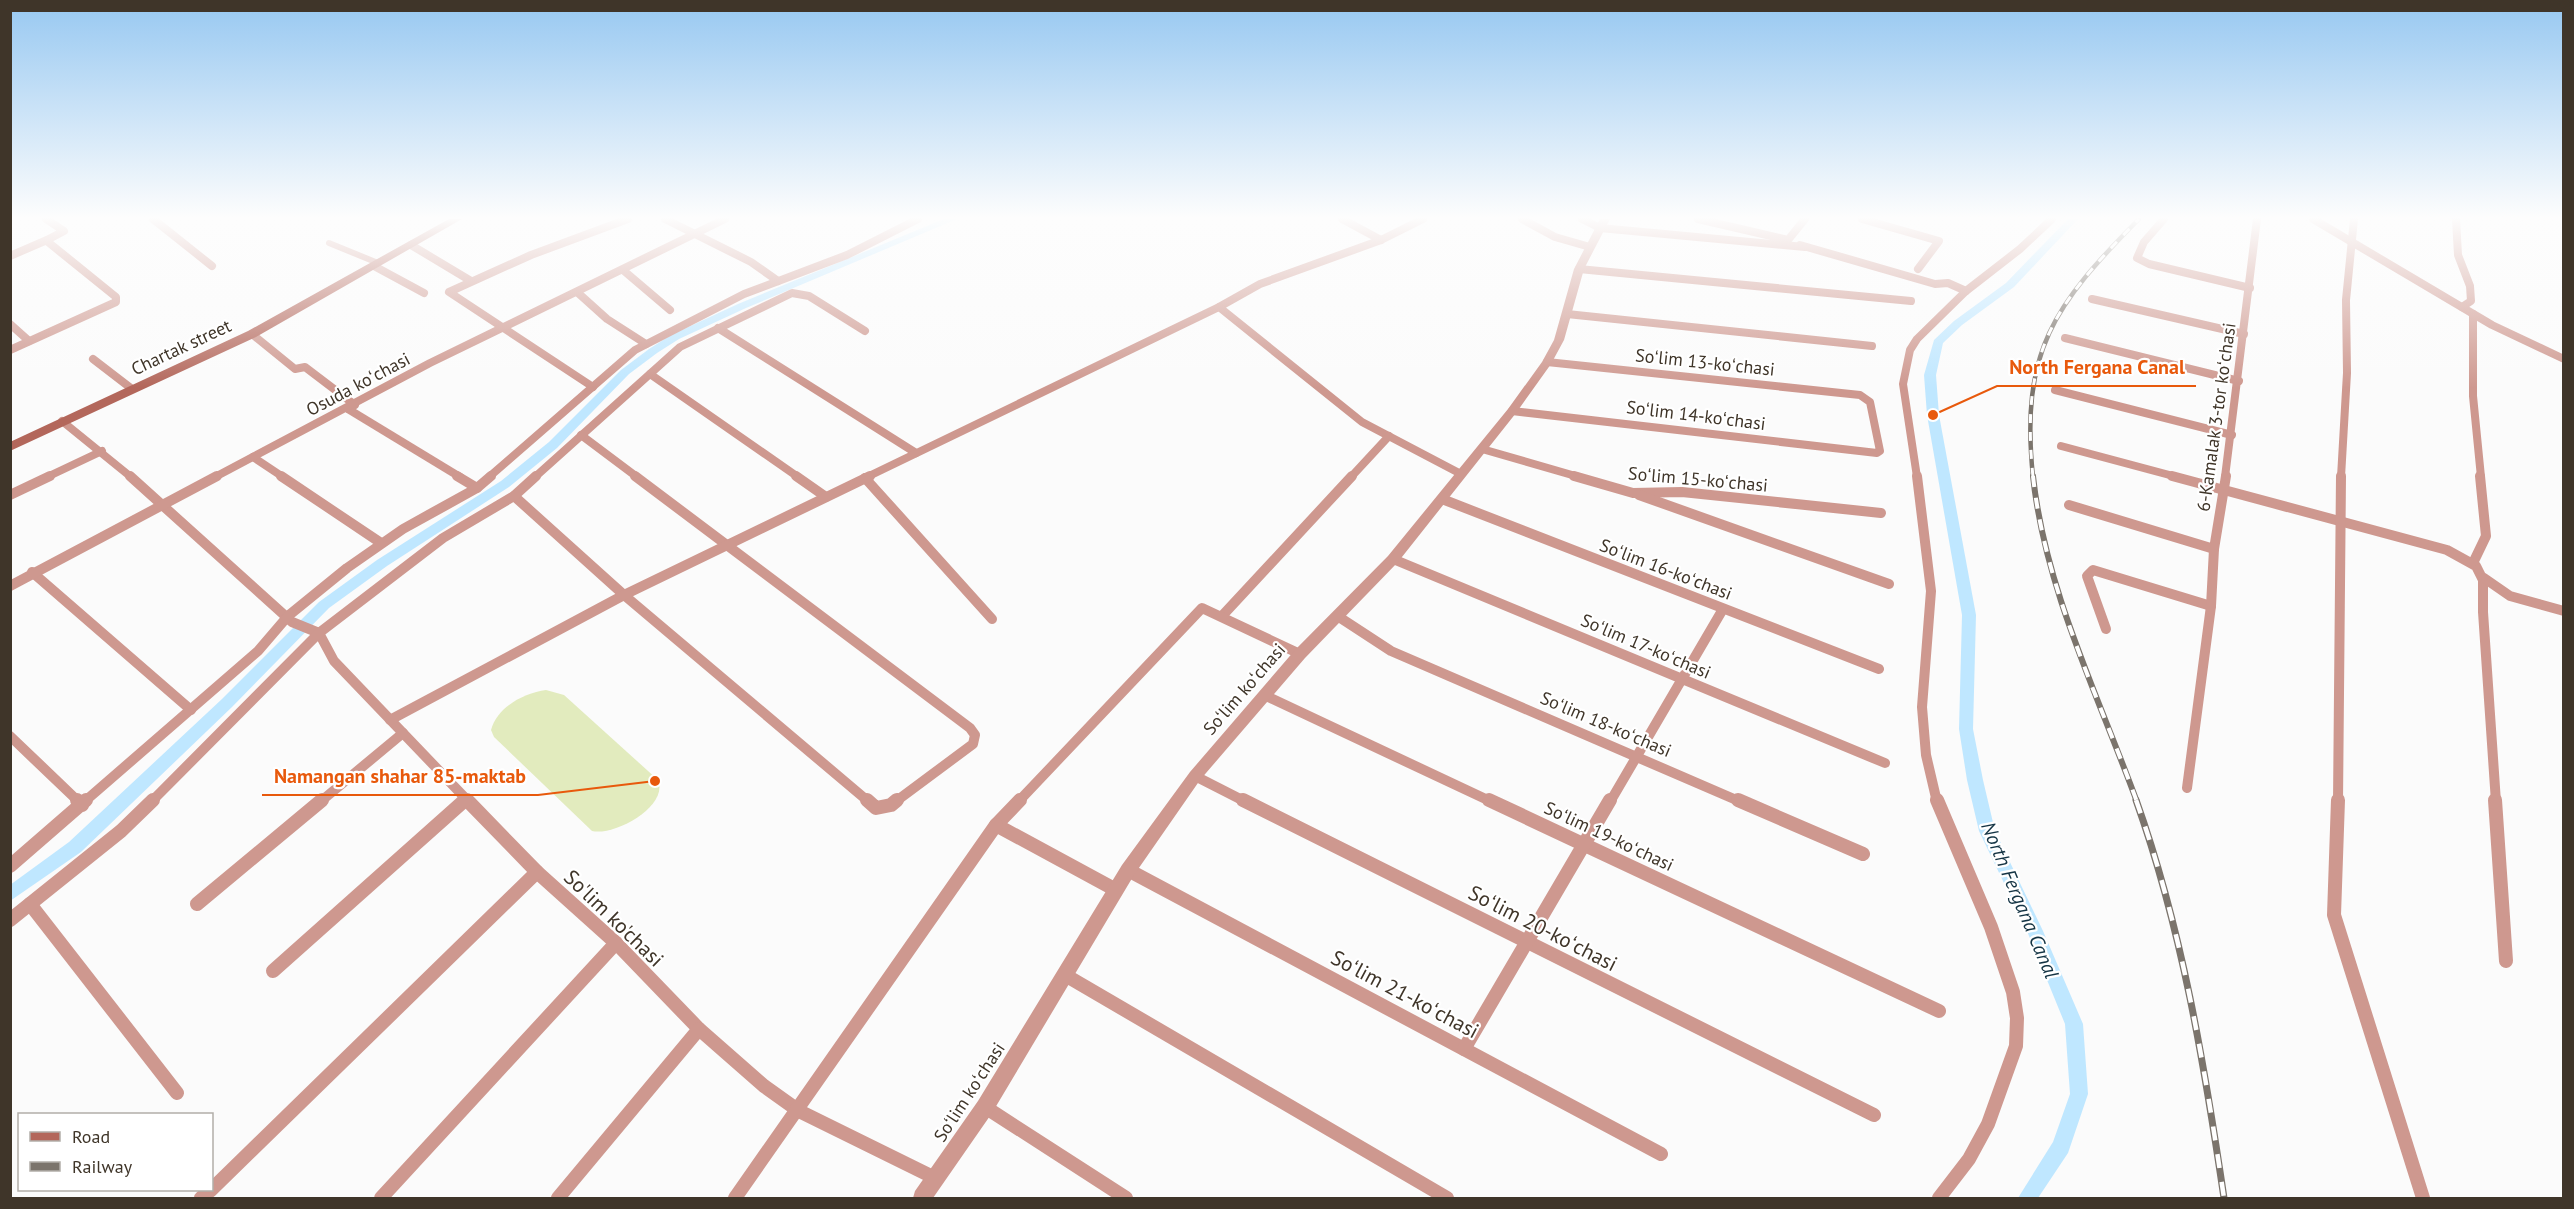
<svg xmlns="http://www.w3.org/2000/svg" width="2574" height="1209" font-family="'PT Sans',sans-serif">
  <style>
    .green { fill: #e2ebbe }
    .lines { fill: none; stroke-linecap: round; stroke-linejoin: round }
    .canal { fill: #bfe7ff; fill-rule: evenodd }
    .pedestrian { stroke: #ce988f; stroke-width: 6 }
    .minor-far2 { stroke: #ce988f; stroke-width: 8 }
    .minor-far1 { stroke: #ce988f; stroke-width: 10 }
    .minor { stroke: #ce988f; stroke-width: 14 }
    .tertiary { fill: #ce988f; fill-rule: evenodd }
    .secondary { fill: #b3675b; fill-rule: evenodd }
    .rail-far2-casing { stroke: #7b746c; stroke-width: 4.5 }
    .rail-far1-casing { stroke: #7b746c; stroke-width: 6 }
    .rail-casing { stroke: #7b746c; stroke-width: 7 }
    .rail-far2 { stroke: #fff; stroke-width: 3; stroke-dasharray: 9; stroke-linecap: butt }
    .rail-far1 { stroke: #fff; stroke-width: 4; stroke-dasharray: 11; stroke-linecap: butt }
    .rail { stroke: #fff; stroke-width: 4.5; stroke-dasharray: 14; stroke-linecap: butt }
    .labels { text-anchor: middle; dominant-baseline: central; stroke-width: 4.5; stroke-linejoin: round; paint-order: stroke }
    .street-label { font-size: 18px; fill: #3f3529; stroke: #fff }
    .water-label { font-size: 20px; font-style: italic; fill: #143444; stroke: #fff }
    .near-street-label { font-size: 21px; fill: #3f3529; stroke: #fff }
    .leader { fill: none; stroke: #e8590c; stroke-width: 2 }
    .callout-dot { fill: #e8590c; stroke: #fff; stroke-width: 2 }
    .callout-label { font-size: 20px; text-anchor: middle; font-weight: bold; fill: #e8590c; stroke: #fff; stroke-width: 4.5; stroke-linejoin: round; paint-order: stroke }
  </style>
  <rect width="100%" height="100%" fill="#fbfbfb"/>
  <path class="green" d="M546 690 564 695 658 780C669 806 615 836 592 831L494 737 491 730C497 707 524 693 546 690Z"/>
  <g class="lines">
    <g class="canal">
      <polygon points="944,219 957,219 746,308 679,339 657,353 629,374 557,448 509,487 387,566 329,608 232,707 81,852 10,901 10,885 69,842 222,699 319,602 377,560 501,481 549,442 621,370 649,349 671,335 738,304"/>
      <polygon points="2068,219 2078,219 2014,287 1962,325 1943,343 1936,375 1939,415 1976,615 1973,729 1983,780 1995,831 2043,931 2083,1024 2088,1094 2068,1153 2038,1198 2018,1198 2053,1142 2070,1094 2065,1024 2027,931 1979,831 1967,780 1959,729 1962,615 1927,415 1924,375 1934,340 1954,321 2006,283"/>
    </g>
    <polyline class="pedestrian" points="329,243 378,263"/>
    <g class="minor-far2">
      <polyline points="153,219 212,266"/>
      <polyline points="665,219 751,262 778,281"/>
      <polyline points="1342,219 1381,240"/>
      <polyline points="1522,219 1555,237 1590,247"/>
      <polyline points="1582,219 1600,228 1805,247"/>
      <polyline points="1698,219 1788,240 1805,219"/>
      <polyline points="1862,219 1939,241 1918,269"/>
      <polyline points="2164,219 2144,242 2137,258 2149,264 2250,288"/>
      <polyline points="2313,219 2492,325 2564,359"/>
      <polyline points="2456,219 2458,255 2470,286 2471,301 2462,307"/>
      <polyline points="411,245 471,281"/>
      <polyline points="1800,245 1935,284 1948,283 1966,291"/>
      <polyline points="10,256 47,240"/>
      <polyline points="374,266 424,293"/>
      <polyline points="1579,269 1911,301"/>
      <polyline points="623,270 670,310"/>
      <polyline points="577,292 607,319 646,344"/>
      <polyline points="2092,299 2244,334"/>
      <polyline points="1219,307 1260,284 1381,240 1423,219"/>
      <polyline points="1567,314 1872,346"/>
      <polyline points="2473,314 2473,396 2481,477"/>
      <polyline points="10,324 29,341"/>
      <polyline points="718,328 916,453"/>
      <polyline points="252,334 295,369 305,367 355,405"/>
      <polyline points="2065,338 2239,381"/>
      <polyline points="10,350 116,302 116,297 48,242 47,240 64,231 46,219"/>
      <polyline points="93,359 132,389"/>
      <polyline points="650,374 798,477"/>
      <polyline points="593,387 449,292 531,255 628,219"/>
      <polyline points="2055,390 2232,435"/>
      <polyline points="348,409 460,477"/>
      <polyline points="1512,411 1877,453 1880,451 1870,402 1860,395 1547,362"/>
      <polyline points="62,421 131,477"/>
      <polyline points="581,435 637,477"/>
      <polyline points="2061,446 2177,477"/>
      <polyline points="1482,449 1579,477"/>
      <polyline points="253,457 283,477"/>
      <polyline points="47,477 102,451"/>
      <polyline points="215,477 430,363 725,219"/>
      <polyline points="489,477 635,350 744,294 847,255 918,219"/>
      <polyline points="535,477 680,347 792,293 809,296 865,331"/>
      <polyline points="867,477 1219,307 1362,422 1461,474"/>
      <polyline points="1351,477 1389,436"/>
      <polyline points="1917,477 1903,384 1910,350 1917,339 1966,291 2020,249 2052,219"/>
      <polyline points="2225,477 2257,219"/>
      <polyline points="2341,477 2347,373 2346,300 2354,219"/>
    </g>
    <g class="minor-far1">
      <polyline points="130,476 292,622 319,633 334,661 469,802"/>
      <polyline points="281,476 381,543"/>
      <polyline points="457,476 477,488"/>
      <polyline points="635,476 970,728 975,735 973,744 895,802"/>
      <polyline points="796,476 826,497"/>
      <polyline points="1574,476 1633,493 1682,492 1881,513"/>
      <polyline points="1917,476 1931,591 1922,707 1926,755 1937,802"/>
      <polyline points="2172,476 2447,550 2476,566 2483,580 2483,612 2496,802"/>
      <polyline points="865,478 992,619"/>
      <polyline points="10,495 50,476"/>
      <polyline points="1639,495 1889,584"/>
      <polyline points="514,496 624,595 869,802"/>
      <polyline points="1442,499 1879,669"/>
      <polyline points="2069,505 2214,549"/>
      <polyline points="1393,559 1885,763"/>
      <polyline points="2474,561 2486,536 2480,476"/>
      <polyline points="32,572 191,710"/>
      <polyline points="2484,578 2510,596 2564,611"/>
      <polyline points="10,586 217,476"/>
      <polyline points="1222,616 1352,476"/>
      <polyline points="1339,617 1391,651 1741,802"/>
      <polyline points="2106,629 2087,576 2093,570 2211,606"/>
      <polyline points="1264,695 1492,802"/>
      <polyline points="390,720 624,595 870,476"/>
      <polyline points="10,736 79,802"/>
      <polyline points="1195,776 1246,802"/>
      <polyline points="2187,788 2211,606 2214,549 2226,476"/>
      <polyline points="84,802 258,651 288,616 347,568 403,529 477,488 491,476"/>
      <polyline points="151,802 319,633 443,538 514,496 536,476"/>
      <polyline points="320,802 403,733"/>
      <polyline points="463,802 466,799"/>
      <polyline points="1018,802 1202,608 1300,654"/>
      <polyline points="1610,802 1723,609"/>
      <polyline points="2338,802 2341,476"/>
    </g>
    <g class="minor">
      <polyline points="77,800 82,805"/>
      <polyline points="467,800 537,872 616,943 699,1029 764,1086 799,1111 935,1178"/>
      <polyline points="867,800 876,808 891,805 897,800"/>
      <polyline points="1020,800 996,825 1116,890"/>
      <polyline points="1243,800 1874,1115"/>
      <polyline points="1489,800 1939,1011"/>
      <polyline points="1738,800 1863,854"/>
      <polyline points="1937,800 1991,927 2013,992 2017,1018 2016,1046 1988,1124 1969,1159 1939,1198"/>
      <polyline points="2338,800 2334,915 2423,1198"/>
      <polyline points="2495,800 2506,961"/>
      <polyline points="10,866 86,800"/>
      <polyline points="1128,870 1661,1154"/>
      <polyline points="30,904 177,1093"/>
      <polyline points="197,904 322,800"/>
      <polyline points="10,920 121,831 153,800"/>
      <polyline points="273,971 465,800"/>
      <polyline points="1065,975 1447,1198"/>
      <polyline points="1464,1049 1610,800"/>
      <polyline points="985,1107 1126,1198"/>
      <polyline points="212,1189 537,872"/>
      <polyline points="201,1198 211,1190"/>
      <polyline points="381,1198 616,943"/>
      <polyline points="558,1198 699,1029"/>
      <polyline points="735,1198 996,825"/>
    </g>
    <polygon class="tertiary" points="1600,219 1610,219 1584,269 1564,340 1551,364 1516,413 1398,562 1305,658 1200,780 1134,875 992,1113 933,1198 913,1198 915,1191 978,1101 1122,865 1190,772 1295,650 1388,556 1508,409 1542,362 1554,340 1574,269"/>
    <polygon class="secondary" points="449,219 462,219 256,337 10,451 10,442 248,331"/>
    <g class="rail-far2-casing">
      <path id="rail-far2" d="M2033 477C2020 351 2054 305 2139 219"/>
    </g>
    <g class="rail-far1-casing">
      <path id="rail-far1" d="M2033 476C2045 589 2098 695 2137 802"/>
    </g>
    <g class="rail-casing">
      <path id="rail" d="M2136 800C2182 929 2204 1063 2224 1198"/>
    </g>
    <use href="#rail-far2" class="rail-far2"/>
    <use href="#rail-far1" class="rail-far1"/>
    <use href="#rail" class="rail"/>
  </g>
  <linearGradient id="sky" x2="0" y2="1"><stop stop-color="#97c8f1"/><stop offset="0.56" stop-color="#fdfdfd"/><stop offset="1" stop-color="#fdfdfd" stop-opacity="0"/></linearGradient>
  <rect width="2574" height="388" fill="url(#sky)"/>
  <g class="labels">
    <g class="street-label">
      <text transform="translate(181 347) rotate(-25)">Chartak street</text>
      <text transform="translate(1705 362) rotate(6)">Soʻlim 13-koʻchasi</text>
      <text transform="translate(358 384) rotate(-28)">Osuda koʻchasi</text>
      <text transform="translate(1696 415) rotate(7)">Soʻlim 14-koʻchasi</text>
      <text transform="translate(2216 417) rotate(-82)">6-Kamalak 3-tor koʻchasi</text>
      <text transform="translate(1698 479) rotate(5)">Soʻlim 15-koʻchasi</text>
      <text transform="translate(1666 569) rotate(21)">Soʻlim 16-koʻchasi</text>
      <text transform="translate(1646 646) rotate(23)">Soʻlim 17-koʻchasi</text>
      <text transform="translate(1244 689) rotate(-49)">Soʻlim koʻchasi</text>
      <text transform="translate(1606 724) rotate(23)">Soʻlim 18-koʻchasi</text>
      <text transform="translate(1609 836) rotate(25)">Soʻlim 19-koʻchasi</text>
      <text transform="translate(969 1092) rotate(-57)">Soʻlim koʻchasi</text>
    </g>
    <g class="water-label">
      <text transform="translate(2020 900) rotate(67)">North Fergana Canal</text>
    </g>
    <g class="near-street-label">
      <text transform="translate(614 918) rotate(44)">So'lim ko'chasi</text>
      <text transform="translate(1543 928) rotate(27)">Soʻlim 20-koʻchasi</text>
      <text transform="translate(1405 994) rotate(28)">Soʻlim 21-koʻchasi</text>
    </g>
  </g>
  <path class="leader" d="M1933 415L1997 386H2196M655 781L538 795H262"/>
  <g class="callout-dot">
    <circle cx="1933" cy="415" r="6"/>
    <circle cx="655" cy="781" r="6"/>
  </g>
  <g class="callout-label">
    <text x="2097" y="374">North Fergana Canal</text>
    <text x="400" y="783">Namangan shahar 85-maktab</text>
  </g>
  <rect width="2574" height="1209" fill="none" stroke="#3f3529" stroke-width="24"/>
  <rect x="18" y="1113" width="195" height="78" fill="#ffffff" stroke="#b2aea9" stroke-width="1.5"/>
  <rect x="30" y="1132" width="30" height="9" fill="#b3675b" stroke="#b2aea9" stroke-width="1.5"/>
  <text x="72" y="1143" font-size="18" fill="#3f3529">Road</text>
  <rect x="30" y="1162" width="30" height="9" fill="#7b746c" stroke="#b2aea9" stroke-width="1.5"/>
  <text x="72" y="1173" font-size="18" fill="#3f3529">Railway</text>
</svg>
